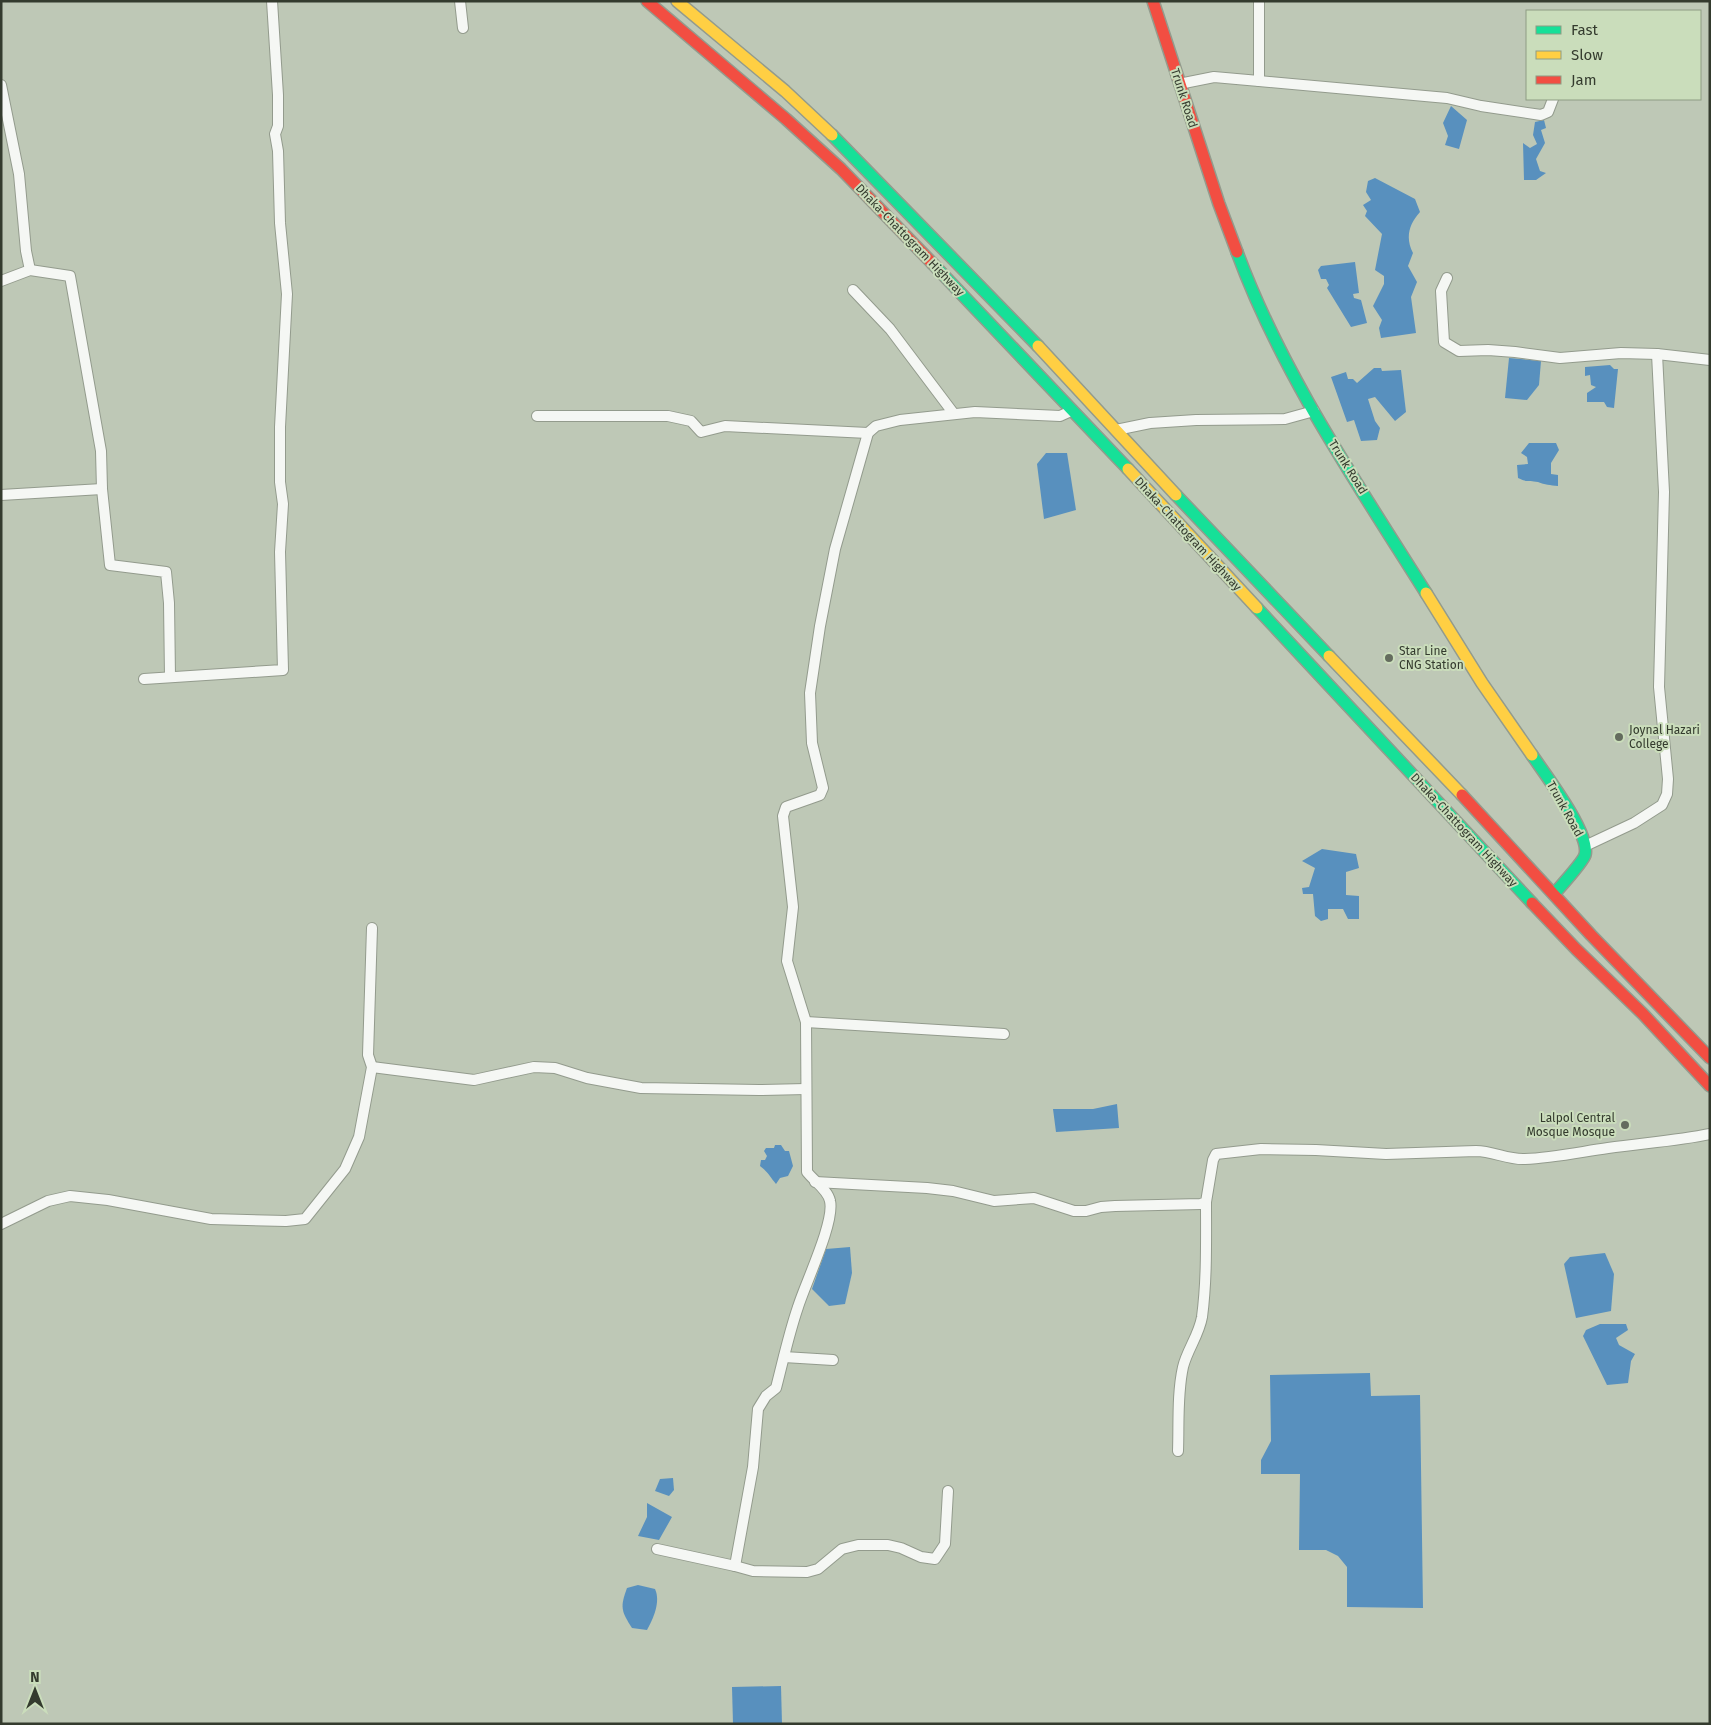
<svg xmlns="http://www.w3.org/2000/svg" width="1711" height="1725" font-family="'Fira Sans',sans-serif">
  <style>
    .water { fill: #5890be }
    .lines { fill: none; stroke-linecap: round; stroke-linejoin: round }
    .street-casing { stroke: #939b8d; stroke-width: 12 }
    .fast-casing { stroke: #939b8d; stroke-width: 14 }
    .slow-casing { stroke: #939b8d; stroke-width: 14 }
    .jam-casing { stroke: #939b8d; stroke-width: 14 }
    .street { stroke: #f5f7f4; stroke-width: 10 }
    .fast { stroke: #16e098; stroke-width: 11 }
    .slow { stroke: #ffcf43; stroke-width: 11 }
    .jam { stroke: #f24e42; stroke-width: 11 }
    .poi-dot { fill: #646c5e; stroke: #caddbb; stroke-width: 2 }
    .labels { text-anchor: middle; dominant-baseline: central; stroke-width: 4; stroke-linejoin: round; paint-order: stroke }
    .street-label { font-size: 12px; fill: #343b2e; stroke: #caddbb }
    .poi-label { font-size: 12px; fill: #343b2e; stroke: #caddbb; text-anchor: start }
  </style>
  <rect width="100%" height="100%" fill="#bec8b6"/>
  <g class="water">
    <polygon points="1451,106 1467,120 1459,149 1445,145 1448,136 1443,123"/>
    <polygon points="1544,120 1546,128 1541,130 1545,143 1536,159 1540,171 1546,173 1536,180 1524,180 1523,143 1530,148 1537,144 1533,135 1535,122"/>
    <path d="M1375 178 1415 199 1420 212C1409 224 1405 238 1413 253L1408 266 1417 282 1411 297 1416 333 1381 338 1379 328 1382 320 1373 306 1384 284V276L1375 270 1382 234 1365 216 1367 211 1363 205 1371 200 1366 192 1368 181Z"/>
    <polygon points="1355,262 1359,293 1353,294 1354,298 1361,300 1367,323 1351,327 1327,288 1329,285 1326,279 1321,279 1318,270 1321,266"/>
    <polygon points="1509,358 1541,361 1539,385 1527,400 1505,398"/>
    <polygon points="1610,365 1614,369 1618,369 1614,408 1607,407 1604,402 1587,402 1587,393 1596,387 1591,385 1590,375 1585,376 1585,367"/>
    <polygon points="1374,368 1381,368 1382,371 1401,370 1406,412 1395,421 1375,397 1368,399 1375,421 1380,428 1377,440 1361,441 1354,420 1347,422 1331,377 1346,372 1348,379 1353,379 1357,383"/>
    <path d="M1529 443H1556L1559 450 1551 463V474L1558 475V486C1550 485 1545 485 1538 482 1530 480 1528 483 1518 478L1517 465 1528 464 1527 457 1521 453Z"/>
    <polygon points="1046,453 1067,453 1076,510 1044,519 1037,464"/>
    <polygon points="1322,849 1356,854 1359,868 1346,872 1346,895 1359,896 1359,919 1348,919 1343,909 1328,909 1328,919 1321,921 1315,916 1313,894 1303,894 1302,888 1309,887 1315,868 1302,861"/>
    <polygon points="1117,1104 1119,1128 1056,1132 1053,1109 1093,1109"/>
    <path d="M775 1145H781L785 1151H789L793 1166 788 1176 780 1178 776 1184C770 1177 768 1172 760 1166L761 1160H765L767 1156 764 1151 766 1148H774Z"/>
    <polygon points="850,1247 852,1273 845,1304 829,1306 812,1289 826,1249"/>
    <polygon points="1605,1253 1614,1274 1611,1311 1576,1318 1564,1264 1570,1257"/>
    <polygon points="1600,1324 1626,1324 1628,1330 1616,1338 1619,1345 1635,1354 1631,1361 1628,1383 1607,1385 1583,1336 1586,1330"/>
    <polygon points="1370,1373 1371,1396 1420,1395 1423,1608 1347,1607 1347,1567 1338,1556 1326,1550 1299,1550 1300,1474 1261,1474 1261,1460 1271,1441 1270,1375"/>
    <polygon points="673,1478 674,1490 669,1496 655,1491 660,1479"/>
    <polygon points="647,1503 672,1517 659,1540 638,1536 647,1517"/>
    <path d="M638 1585 655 1589C661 1602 653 1619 647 1630L632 1628C621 1611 620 1607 627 1588Z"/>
    <polygon points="781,1686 782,1724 733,1724 732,1687"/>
  </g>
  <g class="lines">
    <g class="street-casing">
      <g id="street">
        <polyline points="460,1 463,28"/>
        <polyline points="1259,81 1447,98 1481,106 1541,115 1548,112 1553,99"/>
        <polyline points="1179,84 1214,77 1259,81 1259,1"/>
        <polyline points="1,85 19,174 26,251 30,270"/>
        <polyline points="1447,278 1441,291 1444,342 1459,351 1488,350 1515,352 1560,358 1621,353 1657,354 1710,360"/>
        <polyline points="1,281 30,270 70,276 101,451 102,489 110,565 166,572 169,603 170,677"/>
        <polyline points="853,290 890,329 954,414"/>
        <polyline points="537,416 668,416 691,421 701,432 725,426 868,433"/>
        <polyline points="1116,430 1150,423 1196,420 1285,419 1314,411"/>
        <polyline points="1,495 102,489"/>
        <polyline points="144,679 283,670 280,552 283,504 280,482 280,427 287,294 280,223 278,151 275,134 278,126 278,95 272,1"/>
        <polyline points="1585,846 1634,823 1662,805 1667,794 1668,779 1659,687 1664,492 1657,354"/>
        <polyline points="806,1022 1004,1034"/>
        <polyline points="372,1067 474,1080 534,1067 555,1068 587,1078 641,1088 759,1090 806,1089"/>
        <path d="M815 1182 927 1188 953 1191 994 1201 1034 1198 1074 1211H1086L1101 1207 1115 1206 1201 1204 1206 1202 1213 1160 1216 1154 1261 1149 1316 1150 1386 1154 1476 1151C1493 1151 1508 1160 1525 1159 1552 1158 1580 1152 1608 1148 1642 1143 1676 1141 1710 1134"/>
        <polyline points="1,1224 48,1201 70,1196 108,1200 211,1219 286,1221 305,1219 345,1169 359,1137 372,1067 368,1055 372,928"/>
        <polyline points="784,1357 833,1360"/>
        <path d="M1178 1451C1179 1424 1177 1394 1183 1367 1187 1350 1199 1335 1202 1317 1207 1279 1206 1240 1206 1202"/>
        <polyline points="657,1549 735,1566 753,1571 807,1572 818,1569 842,1549 858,1545 888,1545 901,1548 921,1557 935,1559 945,1544 948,1491"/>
        <path d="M735 1566 753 1467 758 1409 766 1396 776 1388C783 1361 789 1333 798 1307 805 1284 835 1222 830 1201 828 1190 814 1181 807 1172L806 1022 787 961 793 907 783 816 786 807 820 795 823 788 812 743 810 693 820 626 835 549 868 433 876 426 900 420 975 412 1060 416 1071 411"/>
      </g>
    </g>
    <g class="fast-casing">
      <g id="fast">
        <polyline points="832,135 1038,346"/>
        <path d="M1237 252C1282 374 1357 483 1426 593"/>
        <polyline points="933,264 1128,469"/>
        <polyline points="1176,495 1329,656"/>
        <polyline points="1257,608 1532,903"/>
        <path d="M1532 755C1544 773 1591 834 1585 855 1583 862 1560 887 1554 894"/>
      </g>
    </g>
    <g class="slow-casing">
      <g id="slow">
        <polyline points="677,1 785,91 832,135"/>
        <polyline points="1038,346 1176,495"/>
        <polyline points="1128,469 1257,608"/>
        <polyline points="1426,593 1482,683 1532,755"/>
        <polyline points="1329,656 1462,795"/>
      </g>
    </g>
    <g class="jam-casing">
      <g id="jam">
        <polyline points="647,1 786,119 841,169 933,264"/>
        <polyline points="1153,1 1219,204 1237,252"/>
        <polyline points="1462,795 1591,935 1710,1058"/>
        <polyline points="1532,903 1576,949 1643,1014 1710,1086"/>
      </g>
    </g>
    <use href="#street" class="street"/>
    <use href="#fast" class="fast"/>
    <use href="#slow" class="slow"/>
    <use href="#jam" class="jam"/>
  </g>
  <g class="poi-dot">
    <circle cx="1389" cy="658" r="5"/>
    <circle cx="1619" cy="737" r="5"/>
    <circle cx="1625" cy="1125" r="5"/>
  </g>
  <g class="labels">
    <g class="street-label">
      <text transform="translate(1184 98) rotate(72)">Trunk Road</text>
      <text transform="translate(910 240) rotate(46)">Dhaka-Chattogram Highway</text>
      <text transform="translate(1348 467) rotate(58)">Trunk Road</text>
      <text transform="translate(1188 534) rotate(47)">Dhaka-Chattogram Highway</text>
      <text transform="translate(1565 809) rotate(61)">Trunk Road</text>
      <text transform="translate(1464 830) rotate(47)">Dhaka-Chattogram Highway</text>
    </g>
    <g class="poi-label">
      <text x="1399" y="651">Star Line<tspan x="1399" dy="14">CNG Station</tspan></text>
      <text x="1629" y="730">Joynal Hazari<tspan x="1629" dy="14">College</tspan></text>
      <text x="1615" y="1118" text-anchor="end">Lalpol Central<tspan x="1615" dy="14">Mosque Mosque</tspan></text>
    </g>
  </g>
  <rect width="1711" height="1725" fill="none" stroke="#343b2e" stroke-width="5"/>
  <rect x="1526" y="10" width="175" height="90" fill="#caddbb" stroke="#8e9c83"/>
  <rect x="1536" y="26" width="25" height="8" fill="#16e098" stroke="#8e9c83"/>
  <text x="1571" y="35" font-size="15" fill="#343b2e">Fast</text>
  <rect x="1536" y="51" width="25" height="8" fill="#ffcf43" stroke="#8e9c83"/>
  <text x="1571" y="60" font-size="15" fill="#343b2e">Slow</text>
  <rect x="1536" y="76" width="25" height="8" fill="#f24e42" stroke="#8e9c83"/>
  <text x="1571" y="85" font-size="15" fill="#343b2e">Jam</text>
  <g transform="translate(35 1690)" stroke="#caddbb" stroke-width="4" paint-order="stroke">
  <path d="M0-4L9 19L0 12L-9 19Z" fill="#343b2e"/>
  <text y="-8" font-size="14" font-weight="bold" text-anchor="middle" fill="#343b2e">N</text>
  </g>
</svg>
